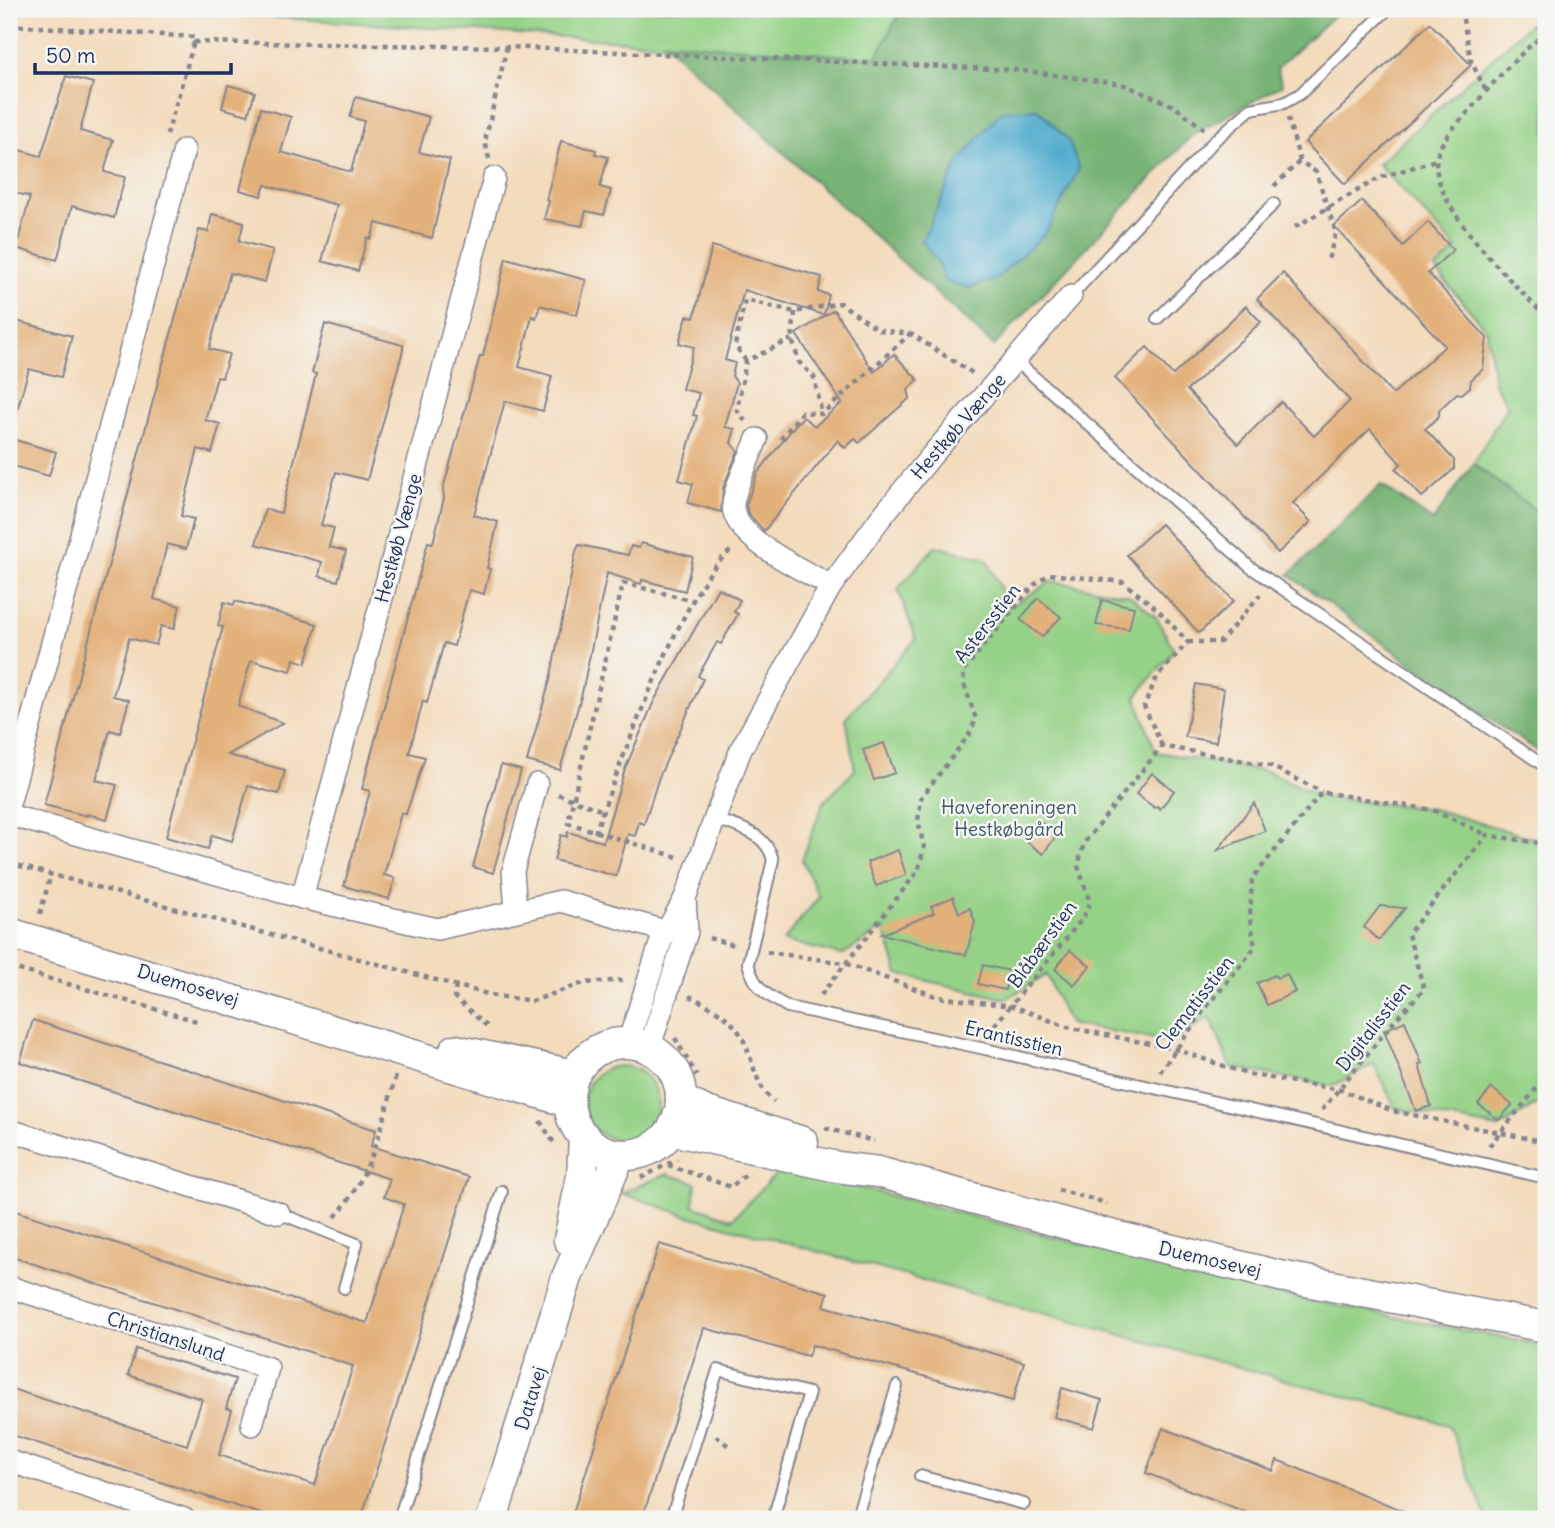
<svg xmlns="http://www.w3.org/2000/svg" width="1555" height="1528" font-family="Delius,sans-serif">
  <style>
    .green { fill: #95d287; stroke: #588072; stroke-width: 2 }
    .forest { fill: #78b474; stroke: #4a7269; stroke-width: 2 }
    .water { fill: #50acce; stroke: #366e96; stroke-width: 2 }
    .building { fill: #e3b17a }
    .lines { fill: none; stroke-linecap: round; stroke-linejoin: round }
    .lane-casing { stroke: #87858d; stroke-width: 14 }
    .street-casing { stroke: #87858d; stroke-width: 24 }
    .secondary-casing { stroke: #87858d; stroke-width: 33 }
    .path { stroke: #87858d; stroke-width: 4.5; stroke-dasharray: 5 5; stroke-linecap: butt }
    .lane { stroke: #fff; stroke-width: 10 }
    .street { stroke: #fff; stroke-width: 21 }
    .secondary { stroke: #fff; stroke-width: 30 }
    .labels { text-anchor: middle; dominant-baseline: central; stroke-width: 5; stroke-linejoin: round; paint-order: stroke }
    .street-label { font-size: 19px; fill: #1b2f5e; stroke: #f6f6f2 }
    .park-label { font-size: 19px; fill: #3a5868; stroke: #f6f6f2 }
  </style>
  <rect width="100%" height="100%" fill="#f6f6f2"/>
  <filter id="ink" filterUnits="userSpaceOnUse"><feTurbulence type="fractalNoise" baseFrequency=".0143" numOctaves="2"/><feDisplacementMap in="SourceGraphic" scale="14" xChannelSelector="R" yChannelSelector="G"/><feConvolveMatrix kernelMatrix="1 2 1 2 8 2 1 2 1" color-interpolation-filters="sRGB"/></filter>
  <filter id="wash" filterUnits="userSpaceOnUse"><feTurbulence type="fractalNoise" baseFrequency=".00686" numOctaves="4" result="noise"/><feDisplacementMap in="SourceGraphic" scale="28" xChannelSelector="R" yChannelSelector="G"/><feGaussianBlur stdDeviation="1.57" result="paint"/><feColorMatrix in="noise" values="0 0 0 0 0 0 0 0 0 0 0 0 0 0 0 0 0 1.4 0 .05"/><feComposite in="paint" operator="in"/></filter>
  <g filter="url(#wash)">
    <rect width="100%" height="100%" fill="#f3dbbc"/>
    <g class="green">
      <polygon points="150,9 902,9 876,58"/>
      <polygon points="1546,9 1546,518 1473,464 1508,405 1494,383 1487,331 1435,269 1457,249 1378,164"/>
      <polygon points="935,546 987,559 1009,607 1052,581 1129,595 1156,617 1174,650 1136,697 1156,752 1269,772 1321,797 1433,809 1546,842 1546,1104 1544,1100 1498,1128 1395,1108 1374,1064 1333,1086 1231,1067 1210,1017 1172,1042 1069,1024 1046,975 1006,999 898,974 884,928 842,955 783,941 819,897 802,860 823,803 855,770 846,718 916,639 898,589"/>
      <circle cx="621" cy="1103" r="37"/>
      <polygon points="782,1168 1286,1296 1546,1346 1546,1519 1487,1519 1449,1425 685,1215 621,1193 667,1174 696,1183 693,1205 732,1219"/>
    </g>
    <g class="forest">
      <polygon points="902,9 1341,9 1277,68 1282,85 1191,136 994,346 663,42 876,58"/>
      <polygon points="1473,464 1546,518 1546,756 1478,712 1289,575 1381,485 1433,521"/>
    </g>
    <polygon class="water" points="1038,109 1069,141 1079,169 1046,233 996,279 969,288 945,282 938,263 922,241 958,163 1001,111"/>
    <g id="blocks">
      <g class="building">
        <polygon points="1430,23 1471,65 1345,184 1305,142"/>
        <polygon points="66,76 93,83 80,131 113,140 104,172 125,177 114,218 72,206 57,260 16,248 30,197 9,191 9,147 41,156"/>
        <polygon points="228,85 255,92 248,115 222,108"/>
        <polygon points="356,97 429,117 419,152 450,160 432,238 376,223 371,239 367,238 358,271 322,261 337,205 265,185 261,196 240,190 261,108 291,117 281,152 351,172 364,121 350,117"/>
        <polygon points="561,141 596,150 595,154 608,157 600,187 611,190 604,215 586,211 582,226 544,219 549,201 546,200"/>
        <polygon points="1362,201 1403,246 1428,222 1453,250 1428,273 1487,338 1483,369 1471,380 1470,387 1462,394 1457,393 1439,410 1439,416 1425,429 1454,460 1454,469 1422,497 1396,469 1401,464 1370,429 1293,503 1311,522 1278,553 1115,378 1147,347 1173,375 1246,306 1261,322 1187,390 1238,444 1281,402 1314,436 1350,401 1257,299 1283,273 1393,394 1445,346 1334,226"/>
        <polygon points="212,214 244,222 239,241 273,250 265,282 230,273 209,349 229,354 222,378 217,377 205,420 220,424 212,453 198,449 181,516 194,519 186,549 167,544 154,599 180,606 174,629 161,626 156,645 129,638 113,696 129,700 120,733 110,730 96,780 117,785 107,819 87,814 87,816 44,805 199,230 208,232"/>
        <polygon points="712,246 822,277 818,292 829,295 824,315 744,290 725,360 735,363 732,376 737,383 725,427 735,429 731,443 738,451 723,488 721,512 688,503 693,484 679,480 697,416 693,415 699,393 682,389 694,347 679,343 687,316 694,318"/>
        <polygon points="506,258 586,280 577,315 540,305 536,318 532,316 519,367 552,376 543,411 505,401 474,515 498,522 487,568 490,569 484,594 469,590 454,646 444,643 427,703 423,701 409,753 425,757 406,814 401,813 384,875 395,878 389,899 344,886 370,791 362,789 428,542 433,543 444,498 443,489 480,356 483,356"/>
        <polygon points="834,310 874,372 894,354 918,380 908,389 910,398 859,443 855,439 845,448 838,440 764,531 748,513 746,505 757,474 797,423 803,417 815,426 842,403 796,334"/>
        <polygon points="9,319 72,336 61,377 29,369 15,417 9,416"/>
        <polygon points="325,324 403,345 403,350 367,480 336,472 321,525 334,528 329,547 346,551 338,581 319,576 322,562 256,544 265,509 281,513 316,374 312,373"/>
        <polygon points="9,438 56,452 49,476 9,465"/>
        <polygon points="1161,524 1234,601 1199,633 1127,555"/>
        <polygon points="641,543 693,557 685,591 642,580 641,584 607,573 582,693 560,770 527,761 550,680 576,551 579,545 628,555 631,546 639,548"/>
        <polygon points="718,588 740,600 734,612 738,614 721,644 717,642 698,676 703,679 659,777 644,824 639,822 635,836 628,834 616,876 554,860 561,835 567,837 568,832 603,842 625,769 654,701"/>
        <polygon points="1038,598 1061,617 1042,637 1020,619"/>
        <polygon points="1102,600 1134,607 1129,629 1096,625"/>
        <polygon points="235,601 317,624 306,663 294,659 291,671 251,660 238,706 283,723 228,755 285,770 279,794 248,786 232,841 212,835 208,849 166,837 223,627 218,626 224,602 234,605"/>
        <polygon points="1196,684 1224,689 1216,742 1185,737"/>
        <polygon points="884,743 895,773 874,780 863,750"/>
        <polygon points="501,765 521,770 493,873 473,867"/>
        <polygon points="1152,773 1174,791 1160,809 1157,806 1155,808 1136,794"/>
        <polygon points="1254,803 1265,831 1218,850"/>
        <polygon points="1042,823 1057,835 1043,854 1027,842"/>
        <polygon points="898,850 906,875 876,886 867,862"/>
        <polygon points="953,897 959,913 970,908 975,922 966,955 882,934 934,913 931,906"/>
        <polygon points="1380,906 1405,908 1379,940 1364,927"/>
        <polygon points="1070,950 1090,966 1074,985 1055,969"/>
        <polygon points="983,965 1010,971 1005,990 978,984"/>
        <polygon points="1287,974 1295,992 1267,1005 1257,983 1275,975 1277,978"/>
        <polygon points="33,1020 376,1130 371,1146 469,1177 361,1519 277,1519 9,1434 9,1388 187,1445 202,1399 128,1375 136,1349 235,1379 226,1408 232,1410 219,1455 315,1485 353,1366 9,1256 9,1209 367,1323 404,1204 384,1197 390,1179 20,1062"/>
        <polygon points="1405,1021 1422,1064 1419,1065 1431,1106 1416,1111 1384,1030"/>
        <polygon points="1492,1088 1512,1105 1499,1120 1478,1104"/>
        <polygon points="659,1244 828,1293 824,1306 1024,1362 1013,1401 812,1345 808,1356 704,1328 642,1519 571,1519"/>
        <polygon points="1062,1388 1102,1400 1094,1428 1054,1417"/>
        <polygon points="1163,1428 1273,1471 1277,1460 1424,1519 1263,1519 1146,1473"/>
      </g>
    </g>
  </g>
  <g filter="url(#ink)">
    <use href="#blocks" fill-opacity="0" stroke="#87858d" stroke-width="2"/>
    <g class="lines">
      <g class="lane-casing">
        <g id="lane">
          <polyline points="1071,296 1216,139 1251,109 1284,103 1300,94 1388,9"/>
          <polyline points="1157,319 1274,204"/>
          <polyline points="1015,360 1250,567 1546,767"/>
          <path d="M713 818C739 828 766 832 773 860L748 963C754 988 766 995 788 1007L976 1047 1546 1178"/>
          <polyline points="279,1213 357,1244 344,1288"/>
          <polyline points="920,1476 1024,1504"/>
          <polyline points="399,1519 502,1191"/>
          <polyline points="671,1519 718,1370 809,1393 773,1519"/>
          <polyline points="856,1519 897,1386"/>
        </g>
      </g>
      <g class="street-casing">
        <g id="street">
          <path d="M757 439C751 455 733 490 733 506 734 540 804 570 831 586"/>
          <polyline points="9,804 184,150"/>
          <polyline points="9,815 302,898 437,929 561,901 665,931"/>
          <polyline points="302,898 494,178"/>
          <polyline points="516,910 513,871 537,784"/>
          <polyline points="628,1043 661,941 685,898 741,749 831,586 879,520 932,455 1071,296"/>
          <polyline points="649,1049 687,932 685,898"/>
          <polyline points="9,1130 279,1213"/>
          <polyline points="9,1287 268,1368 252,1425"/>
          <polyline points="9,1461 184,1519"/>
        </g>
      </g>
      <g class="secondary-casing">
        <g id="secondary">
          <polyline points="9,933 569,1102"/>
          <circle cx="625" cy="1099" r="56"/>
          <polyline points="455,1050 574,1075"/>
          <polyline points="681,1100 707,1112 803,1142"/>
          <polyline points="672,1130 837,1167 878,1172 1078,1227 1280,1276 1546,1327"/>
          <polyline points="569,1240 582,1176 584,1136"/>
          <polyline points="492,1519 567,1277 620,1155"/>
        </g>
      </g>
      <g class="path">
        <polyline points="1461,9 1471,61 1486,91"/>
        <polyline points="9,25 194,37 194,42 507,47 1017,70 1122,84 1174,106 1204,129"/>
        <path d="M1546 33C1518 54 1497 79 1474 105 1462 120 1441 137 1437 157 1427 204 1517 285 1546 318"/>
        <polyline points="1288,118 1300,161 1316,172 1336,233 1327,263"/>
        <polyline points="167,135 194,42"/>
        <polyline points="489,159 485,141 507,47"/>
        <polyline points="1274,186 1300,161"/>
        <polyline points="1295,227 1379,178 1436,160"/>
        <polyline points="795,312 792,339 799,362 814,377 822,414"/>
        <polyline points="746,361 735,345 745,300 795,312 840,303 879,330 911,334 974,374"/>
        <polyline points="745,421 737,410 746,361 792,339"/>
        <polyline points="781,439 802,412 822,414 910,334"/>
        <polyline points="1188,642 1220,642 1260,595"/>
        <polyline points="1162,746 1144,706 1157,677 1188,642"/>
        <polyline points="558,794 603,811"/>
        <path d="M595 833C615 777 687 577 732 550"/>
        <polyline points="677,857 568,823 623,583 694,601"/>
        <polyline points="9,863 491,995 533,1001 583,983 627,980"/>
        <polyline points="40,914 51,874"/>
        <polyline points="709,938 734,945"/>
        <polyline points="767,952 844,963 938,997 1013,1006 1067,1027 1175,1049 1247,1074 1341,1090 1393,1111 1546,1142"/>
        <polyline points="9,967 200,1022"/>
        <polyline points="456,986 454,997 488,1027"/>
        <polyline points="821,995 918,871 924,847 918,821 921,798 969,735 976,719 964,684 963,671 1034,585 1049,574 1123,582 1157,609 1188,642"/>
        <path d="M689 996C705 1003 730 1017 739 1032 754 1055 752 1083 774 1102"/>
        <polyline points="988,1033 1083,918 1090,902 1078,866 1084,843 1162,746 1271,766 1322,792"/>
        <polyline points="675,1038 697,1076"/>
        <polyline points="1160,1072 1202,1013 1255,947 1250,918 1252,879 1322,792 1433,810 1487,835"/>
        <polyline points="1322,1110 1395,1020 1424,989 1408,934 1487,835 1546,844"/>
        <polyline points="540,1121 556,1146"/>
        <polyline points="825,1128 874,1141"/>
        <polyline points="1489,1146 1546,1077"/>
        <polyline points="668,1165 731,1187 748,1173"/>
        <polyline points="641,1178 677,1159"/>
        <polyline points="1058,1190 1107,1203"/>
        <path d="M335 1217C373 1173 380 1130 396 1076"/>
        <polyline points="716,1436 730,1447"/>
      </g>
      <use href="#lane" class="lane"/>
      <use href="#street" class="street"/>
      <use href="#secondary" class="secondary"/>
    </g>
  </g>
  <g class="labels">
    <g class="street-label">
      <text transform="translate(958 426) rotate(-49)">Hestkøb Vænge</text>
      <text transform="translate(398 538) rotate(-75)">Hestkøb Vænge</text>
      <text transform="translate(987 623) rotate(-52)">Astersstien</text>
      <text transform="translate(1042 944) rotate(-54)">Blåbærstien</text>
      <text transform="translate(188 985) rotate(17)">Duemosevej</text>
      <text transform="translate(1194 1003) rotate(-52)">Clematisstien</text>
      <text transform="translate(1373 1026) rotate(-52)">Digitalisstien</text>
      <text transform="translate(1014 1038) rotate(13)">Erantisstien</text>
      <text transform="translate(1210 1259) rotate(13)">Duemosevej</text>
      <text transform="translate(166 1336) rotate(18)">Christianslund</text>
      <text transform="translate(530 1398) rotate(-73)">Datavej</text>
    </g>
    <g class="park-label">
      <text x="1009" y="807">Haveforeningen<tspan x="1009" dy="22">Hestkøbgård</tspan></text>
    </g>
  </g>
  <rect width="1555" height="1528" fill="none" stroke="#f6f6f2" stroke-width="35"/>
  <path d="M35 63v10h196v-10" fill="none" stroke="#1b2f5e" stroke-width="3.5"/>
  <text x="46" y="63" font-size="21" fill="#1b2f5e" stroke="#f6f6f2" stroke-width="5" paint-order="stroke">50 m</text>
</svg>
